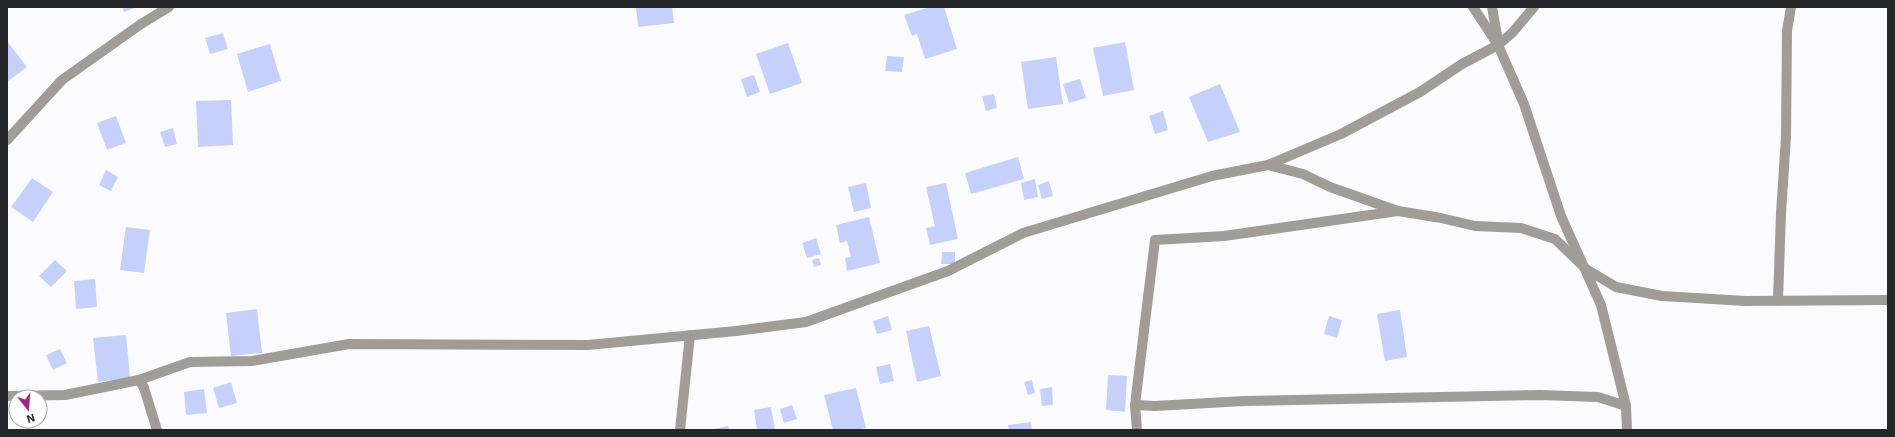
<svg xmlns="http://www.w3.org/2000/svg" width="1895" height="437" font-family="'Exo 2',sans-serif">
  <style>
    .building { fill: #c5d1fa }
    .lines { fill: none; stroke-linecap: round; stroke-linejoin: round }
    .minor { stroke: #a09d99; stroke-width: 10 }
  </style>
  <rect width="100%" height="100%" fill="#fbfbfd"/>
  <g class="building">
    <polygon points="122,7 137,7 124,12"/>
    <polygon points="636,7 672,7 674,23 638,27"/>
    <polygon points="930,7 944,7 957,49 925,59 917,34 912,36 904,15"/>
    <polygon points="223,33 228,49 210,54 205,38"/>
    <polygon points="7,41 27,67 7,82"/>
    <polygon points="1125,42 1134,90 1103,96 1093,48"/>
    <polygon points="788,43 802,83 770,94 756,54"/>
    <polygon points="270,44 281,81 248,92 237,54"/>
    <polygon points="887,56 904,57 902,72 885,71"/>
    <polygon points="1056,57 1063,104 1028,109 1021,62"/>
    <polygon points="754,75 760,92 747,97 741,79"/>
    <polygon points="1080,79 1086,98 1069,103 1063,84"/>
    <polygon points="1220,84 1240,132 1208,142 1189,97"/>
    <polygon points="994,94 997,108 986,111 982,96"/>
    <polygon points="231,100 233,145 198,147 196,101"/>
    <polygon points="1163,111 1168,130 1155,134 1149,116"/>
    <polygon points="116,116 126,143 107,150 97,123"/>
    <polygon points="173,128 177,144 165,147 160,132"/>
    <polygon points="1018,157 1024,179 971,194 965,173"/>
    <polygon points="106,170 118,177 111,191 99,185"/>
    <polygon points="32,178 53,192 33,222 11,207"/>
    <polygon points="1035,179 1038,197 1024,200 1021,183"/>
    <polygon points="1049,181 1053,196 1042,199 1038,185"/>
    <polygon points="866,183 871,208 854,212 848,187"/>
    <polygon points="946,183 958,239 930,245 926,228 935,226 926,187"/>
    <polygon points="869,217 880,263 847,271 845,258 851,257 847,241 840,243 836,225"/>
    <polygon points="126,227 150,230 144,273 120,270"/>
    <polygon points="816,238 821,254 807,258 802,243"/>
    <polygon points="942,252 955,252 955,264 941,264"/>
    <polygon points="819,258 821,265 814,267 812,260"/>
    <polygon points="55,260 67,271 51,287 39,276"/>
    <polygon points="95,279 97,307 76,309 74,281"/>
    <polygon points="257,309 262,353 231,356 226,313"/>
    <polygon points="1400,310 1407,357 1385,361 1377,314"/>
    <polygon points="888,316 892,330 877,334 873,321"/>
    <polygon points="1329,316 1342,320 1337,338 1324,334"/>
    <polygon points="929,326 941,376 917,382 906,331"/>
    <polygon points="126,335 130,378 98,382 93,338"/>
    <polygon points="60,349 67,363 53,370 46,355"/>
    <polygon points="890,364 894,381 880,384 876,367"/>
    <polygon points="1108,375 1127,376 1125,412 1106,410"/>
    <polygon points="1032,380 1035,393 1028,395 1024,382"/>
    <polygon points="231,382 237,403 219,408 213,388"/>
    <polygon points="1052,387 1053,405 1042,406 1040,389"/>
    <polygon points="856,388 866,428 856,430 833,430 824,395"/>
    <polygon points="204,389 207,413 186,415 184,392"/>
    <polygon points="792,405 797,419 784,423 780,409"/>
    <polygon points="771,407 775,430 757,430 754,410"/>
    <polygon points="1031,422 1032,430 1009,430 1008,425"/>
    <polygon points="728,426 729,430 713,430 713,429"/>
  </g>
  <g class="lines">
    <g class="minor">
      <polyline points="1473,7 1498,45 1524,104 1561,216 1601,305 1626,406 1627,430"/>
      <polyline points="1492,7 1498,41"/>
      <polyline points="7,140 62,80 141,24 169,7"/>
      <polyline points="1268,165 1341,134 1420,92 1462,64 1498,45 1512,33 1534,7"/>
      <polyline points="1778,300 1781,213 1786,137 1787,31 1791,7"/>
      <polyline points="139,380 144,388 157,430"/>
      <polyline points="7,396 65,395 139,380 190,362 252,361 349,344 588,345 736,331 806,322 948,271 1023,233 1212,176 1268,165 1303,174 1330,187 1398,211 1441,218 1475,226 1521,228 1555,239 1586,269 1616,287 1662,296 1746,301 1888,300"/>
      <polyline points="1135,405 1155,406 1244,401 1540,395 1598,397 1626,406"/>
      <polyline points="680,430 690,335"/>
      <polyline points="1137,430 1135,405 1155,240 1224,236 1398,211"/>
    </g>
  </g>
  <rect width="1895" height="437" fill="none" stroke="#25262a" stroke-width="16"/>
  <g transform="translate(28 409) rotate(163)"><circle r="19" fill="#ffffff" stroke="#a8a8aa"/>
  <path d="M0-3L7 15L0 10L-7 15Z" fill="#9d2782"/>
  <text y="-6" font-size="11" font-weight="bold" text-anchor="middle" fill="#25262a">N</text>
  </g>
</svg>
